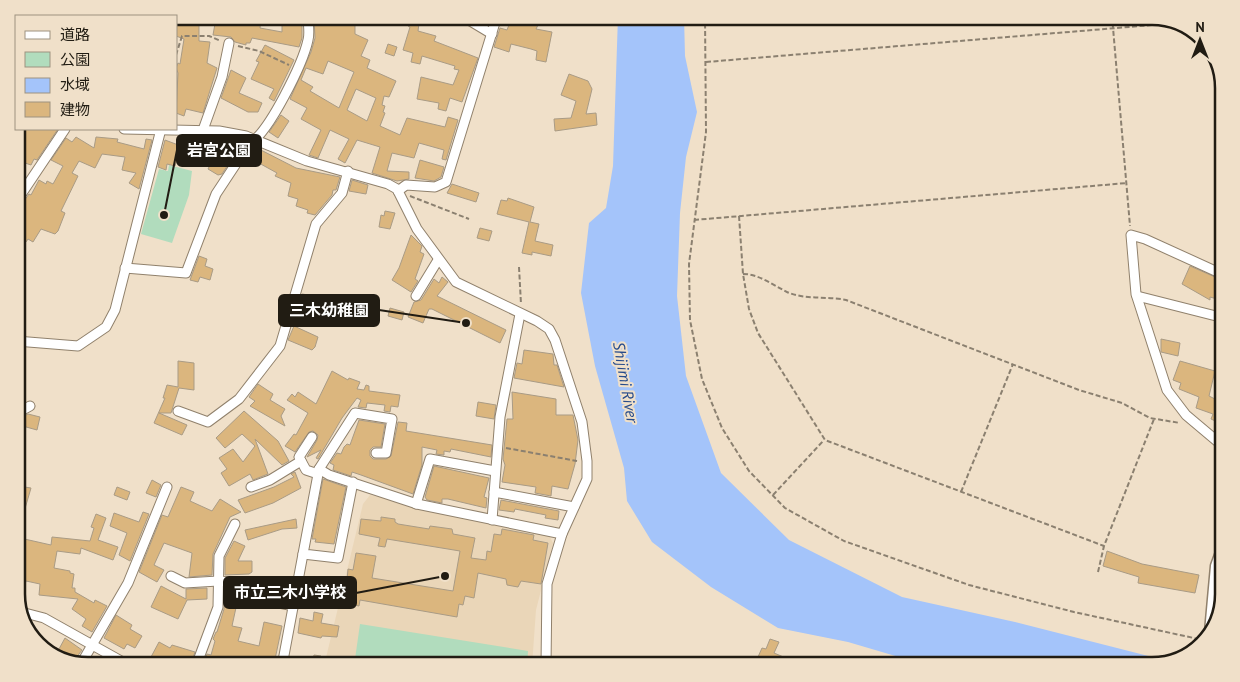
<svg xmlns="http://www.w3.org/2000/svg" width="1240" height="682" font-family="'PT Sans','Noto Sans JP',sans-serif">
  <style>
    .built { fill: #ead6b8 }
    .green { fill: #b1dcbd }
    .water { fill: #a4c4fa }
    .building { fill: #dbb67e; stroke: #a99b85; fill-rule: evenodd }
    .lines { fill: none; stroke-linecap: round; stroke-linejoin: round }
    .street-casing { stroke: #90816c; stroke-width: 11 }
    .secondary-casing { stroke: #90816c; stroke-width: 15 }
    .path { stroke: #8b8070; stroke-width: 2; stroke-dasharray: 5 2.5; stroke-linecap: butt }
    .street { stroke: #fff; stroke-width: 9 }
    .secondary { stroke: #fff; stroke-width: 12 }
    .labels { text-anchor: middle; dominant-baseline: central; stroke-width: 4; stroke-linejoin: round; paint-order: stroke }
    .water-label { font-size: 16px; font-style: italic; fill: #274b8b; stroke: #f0e0c9 }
    .rim { fill: none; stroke: #211c13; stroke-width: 2.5 }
    .leader { fill: none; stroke: #211c13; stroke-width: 2 }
    .callout-dot { fill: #211c13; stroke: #f0e0c9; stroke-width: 2 }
    .callout { fill: #211c13; stroke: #211c13; stroke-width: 2 }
    .callout-label { font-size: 16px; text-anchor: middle; font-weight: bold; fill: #fff }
  </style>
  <rect width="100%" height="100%" fill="#f0e0c9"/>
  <polygon class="built" points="370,495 549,535 553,543 536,610 532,666 324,666 363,504"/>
  <g class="green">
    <polygon points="169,165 192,171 189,195 172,243 141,234 159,169 168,171"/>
    <polygon points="360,624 528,651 527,666 354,666"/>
  </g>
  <polygon class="water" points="618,16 684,16 685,56 697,112 686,157 680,213 677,296 686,376 721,473 789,540 902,597 1015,622 1168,661 1152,666 947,666 909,660 848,642 778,628 711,587 652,542 627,501 624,468 595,366 581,293 589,223 606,208 613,166"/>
  <g class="building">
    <path d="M324 16 355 17V34L368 40 361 56 370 60 367 68 396 81 389 97 384 96 382 105 385 106 383 112 385 113 380 126 400 135 407 118 445 127 448 117 458 120 446 160 442 159 444 150 419 143 414 158 392 153 387 171 409 172V179L397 181 372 173 380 147 357 140 345 163 338 159 349 139 330 130 318 158 309 155 321 130 301 119 307 108 290 99 311 52 315 38 314 18H324ZM328 61 354 72 339 108 310 91 313 87 301 80 306 68 323 74ZM356 89 376 98 367 121 347 110Z"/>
    <polygon points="409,16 420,16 418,31 436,36 434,41 478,58 462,102 450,98 446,111 438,109 439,103 417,99 421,77 453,85 459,70 454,69 455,66 422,56 420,64 411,62 413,53 403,50 410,27 408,26"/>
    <polygon points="529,16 541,19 536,29 552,32 546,62 536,60 537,51 531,49 511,44 509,52 494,47 500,28 507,30 512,17 525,23"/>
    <polygon points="216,18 224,20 224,25 241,25 242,18 261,18 260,28 282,32 282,21 299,21 299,18 302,18 302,38 299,47 252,38 250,43 246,43 246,45 235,42 231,37 213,35"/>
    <polygon points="176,20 195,21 195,25 199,25 199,41 210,42 207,63 217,68 203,113 186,109 184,116 176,113 178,73 176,68 178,63 180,64 184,39 176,36"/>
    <polygon points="388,44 397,47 394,56 385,53"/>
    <polygon points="265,45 294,60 274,101 269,98 274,89 251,79 259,62 256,61"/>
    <polygon points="231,70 246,78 239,93 262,103 258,112 248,112 221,98"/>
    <polygon points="569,74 588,81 592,89 586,114 596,113 597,125 555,131 554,119 571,118 576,101 561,95"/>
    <polygon points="281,115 289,121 278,138 269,132"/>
    <polygon points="16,129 58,129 37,160 34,159 31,165 25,163 24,166 16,163"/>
    <polygon points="76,137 94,148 96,137 118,139 117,142 144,149 146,139 152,140 139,189 129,183 136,173 122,170 125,157 102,154 95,168 79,161 72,173 78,176 61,211 65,213 58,231 55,234 41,229 33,242 28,239 26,242 16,237 16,208 21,205 29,194 31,195 39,180 46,184 47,181 53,184 63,166 51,160 66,138 72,142"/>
    <polygon points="224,138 241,145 222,174 218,175 208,169"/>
    <polygon points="165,140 181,146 175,166 167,164 166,170 158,167"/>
    <polygon points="255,147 296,168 340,177 336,190 333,190 332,195 315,215 307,213 308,210 296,206 298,199 288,196 291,183 275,176 277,173 248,157"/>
    <polygon points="420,160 444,167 441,177 434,181 415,178"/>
    <polygon points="352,180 368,185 366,194 349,191"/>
    <polygon points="452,184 479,193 476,202 447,193"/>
    <polygon points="508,198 534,207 530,222 539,224 535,241 553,245 551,256 532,252 532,255 522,253 529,222 497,214 501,200 507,201"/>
    <polygon points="385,211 395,213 390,229 379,227 381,215 384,216"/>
    <polygon points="480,228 492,231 489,241 477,238"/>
    <polygon points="411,235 422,246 420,252 424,254 415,279 418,281 411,292 392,280 399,268"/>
    <polygon points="199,256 207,259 205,266 213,269 210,280 200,277 198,282 190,280"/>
    <polygon points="1190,266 1224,281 1224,301 1210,297 1210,300 1182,284"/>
    <polygon points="442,277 448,282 437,296 506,330 500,343 432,309 429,309 423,323 408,317 414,302 421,300 434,279 439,283"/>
    <polygon points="302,294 321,297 333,303 325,322 307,317 306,312 297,309"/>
    <polygon points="390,308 404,312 402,320 388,316"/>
    <polygon points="294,326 318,337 315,347 312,350 288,340"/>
    <polygon points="1161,339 1180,343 1178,356 1161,352"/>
    <polygon points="524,350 553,354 554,365 557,365 564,387 514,378 517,363 522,364"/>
    <polygon points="178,361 194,363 194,390 179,388 171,413 159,413 187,425 182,435 154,423 165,398 163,398 167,385 178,387"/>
    <polygon points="1180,361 1215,371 1209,396 1219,401 1217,405 1224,408 1224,425 1211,419 1213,414 1196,408 1199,397 1179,389 1181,383 1173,380"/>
    <polygon points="332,371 348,380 349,378 360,382 357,389 364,390 366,385 369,386 369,391 400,395 398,407 391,406 390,412 384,411 385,405 367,403 366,408 358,407 361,400 357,398 342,418 318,459 316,458 321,450 307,457 317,440 318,435 313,431 309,432 295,452 285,446 294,434 296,435 308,413 287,400 292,394 295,397 298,392 316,404"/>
    <polygon points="258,384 273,394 270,400 285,409 281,416 285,426 250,406 255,401 249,397"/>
    <polygon points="512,392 556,399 556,415 573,415 578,440 575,464 568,489 552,486 551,496 535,493 536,487 502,482 505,465 503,459 507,419 513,419"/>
    <polygon points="478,402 496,405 494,419 476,416"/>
    <polygon points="244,411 278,441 289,461 282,465 255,439 268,474 253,480 250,474 229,486 221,473 227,469 219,458 233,449 243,462 255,446 242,434 225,448 216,438"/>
    <polygon points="28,414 40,417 37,430 19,425 22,417"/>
    <polygon points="359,420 385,424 381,447 373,447 370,450 370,456 373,459 386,459 391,456 398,422 407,423 406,431 492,445 491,457 451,449 450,452 444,451 444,455 436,454 437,450 422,447 422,465 413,494 361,475 352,472 351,476 333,470 334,465 330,463 337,453 341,454 344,447 347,444 350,445"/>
    <polygon points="434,466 489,478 484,497 487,498 486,508 448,499 442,499 442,503 427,500 425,497"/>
    <polygon points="295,472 301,488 273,503 245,513 238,500 274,487 294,477 291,474"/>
    <polygon points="323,479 346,487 334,544 315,542 316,539 312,539"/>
    <polygon points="152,480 161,485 156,497 146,493"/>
    <polygon points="18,486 31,488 24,512 16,511"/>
    <polygon points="117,487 130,492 127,500 114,495"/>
    <polygon points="181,487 194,492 190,501 212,511 220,499 241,512 230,517 213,554 212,575 189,577 192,553 164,543 154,565 164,570 157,582 139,572 162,515 168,517"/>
    <polygon points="501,500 559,511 558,520 545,518 546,515 515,509 514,512 499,510"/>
    <polygon points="143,512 149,514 130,561 119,555 127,533 110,526 114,513 139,522"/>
    <polygon points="96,514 106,518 98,540 118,547 113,560 81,548 80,554 57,551 54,568 70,571 70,573 74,574 72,588 75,588 75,592 94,603 95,600 107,606 92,632 82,626 86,619 72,609 78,599 39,595 40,584 26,581 24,588 16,586 16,554 20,538 51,545 52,537 90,541 94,528 91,527"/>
    <polygon points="381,517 395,519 395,522 398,524 429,529 430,526 452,529 453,534 475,538 471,558 486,560 487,551 491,552 494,534 501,535 502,529 534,535 533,540 548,543 541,584 521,581 518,587 507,585 506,579 478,573 474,598 465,596 463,605 459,604 457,617 360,600 359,606 305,595 308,581 327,584 328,577 347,580 348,569 353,570 356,553 376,556 372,578 453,591 460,551 387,539 385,547 378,546 380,538 359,534 361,519 381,521"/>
    <polygon points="296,519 297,528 282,529 248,540 245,530"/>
    <polygon points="234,541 245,546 238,561 252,561 252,572 249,574 225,575 225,558"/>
    <polygon points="1107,551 1142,564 1199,575 1195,593 1138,583 1139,577 1103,566"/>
    <polygon points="161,586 186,599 186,589 207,588 207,599 187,600 178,619 151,607"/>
    <polygon points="225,588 253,590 253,603 237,603 232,626 242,628 238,641 259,646 264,622 282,626 274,664 203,666 207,654 211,655 215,641 213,639 216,632 217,632 224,609"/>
    <polygon points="314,612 323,614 321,623 339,626 337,637 322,636 321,638 298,633 300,618 313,621"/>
    <polygon points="116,615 132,625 130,629 142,636 135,648 127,644 124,649 104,638"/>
    <polygon points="65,638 82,650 73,662 48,652 52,646 59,649"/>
    <polygon points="770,639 779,642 774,653 805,666 754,666 762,648 766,649"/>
    <polygon points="159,642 170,648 172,645 195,652 190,666 166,666 156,661 151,657"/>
    <polygon points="314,655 321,656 320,666 291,666 293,657 312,661"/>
  </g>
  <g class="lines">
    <g class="street-casing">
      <g id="street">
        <polyline points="462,16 492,34"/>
        <polyline points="124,129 219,131 246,136 307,161 388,184 397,189 417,229 456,282 537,321 549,329 555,340 582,422 587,461 587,479 562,534 547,584 546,666"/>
        <polyline points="203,130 222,77 229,43"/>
        <polyline points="398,191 406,185 435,187 446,182 497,16"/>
        <polyline points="16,202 65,129"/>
        <path d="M125 268 186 273 216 194 249 144C269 133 303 63 308 40 310 33 308 24 308 16"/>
        <polyline points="1224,275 1145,239 1131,235 1136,294 1167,390 1186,415 1224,447"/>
        <polyline points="416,296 438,260"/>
        <polyline points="1137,296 1224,318"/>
        <polyline points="16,341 78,346 106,327 115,310 161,129"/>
        <polyline points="178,411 208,422 239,399 280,346 316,224 342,193 348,171"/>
        <polyline points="16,416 17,413 30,406"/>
        <polyline points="312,437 299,457 306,470 318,474"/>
        <polyline points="319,469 329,475 417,504 562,534"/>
        <polyline points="353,482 338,558 303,554 319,469 355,413 392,419 386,453 376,453"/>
        <polyline points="251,487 270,480 301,461"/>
        <polyline points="494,492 574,507"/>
        <polyline points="416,504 430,459 495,471"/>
        <polyline points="492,520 500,417 520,314"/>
        <polyline points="171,576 185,583 218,581 260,584 264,600 294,606"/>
        <polyline points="21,612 44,618 130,666"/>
        <polyline points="81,664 128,583 167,487"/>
        <polyline points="196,666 218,607 219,556 235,524"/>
        <polyline points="282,666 303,554"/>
      </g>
    </g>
    <g class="secondary-casing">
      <polyline id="secondary" points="1211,632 1217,566 1224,547"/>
    </g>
    <g class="path">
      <polyline points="705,16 706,132 689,264 690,320 702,379 722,428 749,471 785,508 844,541 969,585 1074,612 1203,640"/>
      <polyline points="1112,16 1130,226"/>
      <polyline points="238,46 259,51 289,65"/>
      <polyline points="176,55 182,36 209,36 221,41"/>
      <polyline points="706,62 1177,23"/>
      <polyline points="410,196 469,219"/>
      <polyline points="739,216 743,274 749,309 758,333 825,440 1104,546"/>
      <polyline points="694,220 1127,183"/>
      <polyline points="519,267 521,304"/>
      <path d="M743 274C759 274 773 285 787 292 805 300 827 296 846 300L1079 390 1122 403 1150 418 1180 423"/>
      <polyline points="506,448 577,461"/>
      <polyline points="961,492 1013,364"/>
      <polyline points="773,495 824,440"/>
      <polyline points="1098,572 1104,546 1154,419"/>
    </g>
    <use href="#street" class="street"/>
    <use href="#secondary" class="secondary"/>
  </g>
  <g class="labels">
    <g class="water-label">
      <text transform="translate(626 382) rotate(80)">Shijimi River</text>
    </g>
  </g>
  <path d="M0 0H1240V682H0ZM88 25H1152A63 63 0 0 1 1215 88V594A63 63 0 0 1 1152 657H88A63 63 0 0 1 25 594V88A63 63 0 0 1 88 25Z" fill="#f0e0c9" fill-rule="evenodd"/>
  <path class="rim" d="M88 25H1152A63 63 0 0 1 1215 88V594A63 63 0 0 1 1152 657H88A63 63 0 0 1 25 594V88A63 63 0 0 1 88 25Z"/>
  <path class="leader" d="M164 215L177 150M466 323L379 310M445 576L356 593"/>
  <g class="callout-dot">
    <circle cx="164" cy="215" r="5"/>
    <circle cx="466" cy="323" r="5"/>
    <circle cx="445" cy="576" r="5"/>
  </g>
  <g class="callout">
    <rect x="177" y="135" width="84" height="31" rx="5"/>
    <rect x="279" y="295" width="100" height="31" rx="5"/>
    <rect x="224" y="577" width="132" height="31" rx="5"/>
  </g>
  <g class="callout-label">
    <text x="219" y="156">岩宮公園</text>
    <text x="329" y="316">三木幼稚園</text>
    <text x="290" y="598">市立三木小学校</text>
  </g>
  <rect x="15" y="15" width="162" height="115" fill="#f0e0c9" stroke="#9d9280"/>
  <rect x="25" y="31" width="25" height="8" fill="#ffffff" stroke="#9d9280"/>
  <text x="60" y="40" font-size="15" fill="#211c13">道路</text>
  <rect x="25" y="52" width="25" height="15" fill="#b1dcbd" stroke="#9d9280"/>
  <text x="60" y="65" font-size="15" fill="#211c13">公園</text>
  <rect x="25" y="78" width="25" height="15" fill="#a4c4fa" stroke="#9d9280"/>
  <text x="60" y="90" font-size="15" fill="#211c13">水域</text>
  <rect x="25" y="102" width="25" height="15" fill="#dbb67e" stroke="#9d9280"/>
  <text x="60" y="115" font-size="15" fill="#211c13">建物</text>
  <g transform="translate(1200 40)" stroke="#f0e0c9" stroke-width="4" paint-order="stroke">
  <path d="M0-4L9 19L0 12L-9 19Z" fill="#211c13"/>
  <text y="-8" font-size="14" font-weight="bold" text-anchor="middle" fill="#211c13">N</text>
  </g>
</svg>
